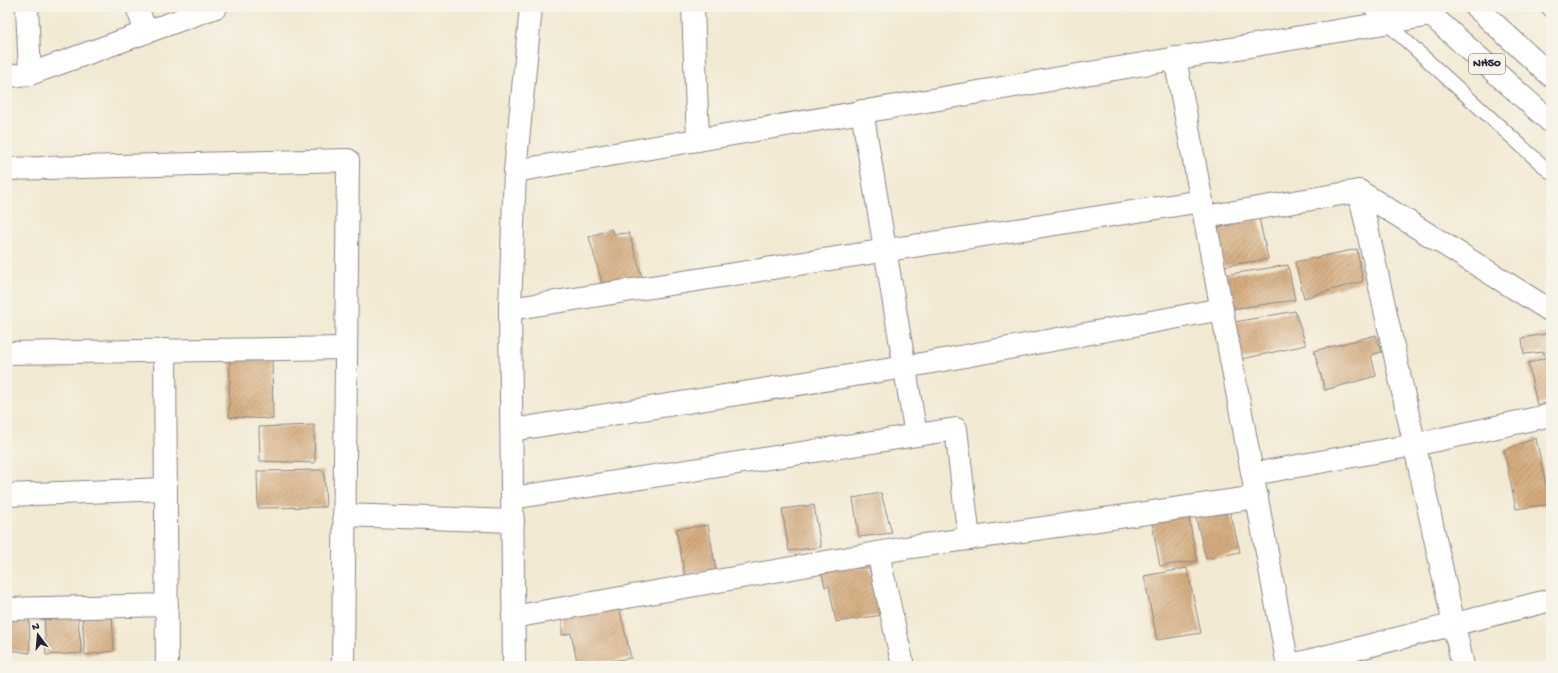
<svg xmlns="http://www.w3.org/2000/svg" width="1558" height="673" font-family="'Gochi Hand',sans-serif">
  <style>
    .building { fill: url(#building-hatch) }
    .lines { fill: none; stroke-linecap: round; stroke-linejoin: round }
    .service-casing { stroke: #8a8686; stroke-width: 15 }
    .minor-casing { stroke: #8a8686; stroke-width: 24 }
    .trunk-casing { stroke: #8a8686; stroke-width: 24 }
    .service { stroke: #fff; stroke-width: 13 }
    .minor { stroke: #fff; stroke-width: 22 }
    .trunk { stroke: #fff; stroke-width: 22 }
    .labels { text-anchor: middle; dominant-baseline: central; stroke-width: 3; stroke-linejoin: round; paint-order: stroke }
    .shield { fill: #f7f3e8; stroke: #62616f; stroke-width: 1 }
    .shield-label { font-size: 12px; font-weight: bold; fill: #22223b }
  </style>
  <defs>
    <pattern id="building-hatch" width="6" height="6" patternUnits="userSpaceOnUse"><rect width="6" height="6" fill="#d4ab7d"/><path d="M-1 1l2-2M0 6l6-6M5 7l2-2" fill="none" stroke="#ac8b68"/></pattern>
  </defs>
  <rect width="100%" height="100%" fill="#f7f3e8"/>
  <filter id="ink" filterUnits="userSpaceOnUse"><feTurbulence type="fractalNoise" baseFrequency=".025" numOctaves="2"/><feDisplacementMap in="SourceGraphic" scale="8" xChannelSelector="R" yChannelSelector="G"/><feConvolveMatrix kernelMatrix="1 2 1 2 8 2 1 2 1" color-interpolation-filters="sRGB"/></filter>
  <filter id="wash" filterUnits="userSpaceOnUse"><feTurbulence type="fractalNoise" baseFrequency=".012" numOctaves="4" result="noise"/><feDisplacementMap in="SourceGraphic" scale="16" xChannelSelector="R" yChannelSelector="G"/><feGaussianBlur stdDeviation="0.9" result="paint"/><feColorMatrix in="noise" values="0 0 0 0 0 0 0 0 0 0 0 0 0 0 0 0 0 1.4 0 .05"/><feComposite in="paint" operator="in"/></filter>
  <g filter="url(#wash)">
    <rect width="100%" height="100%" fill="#f2e9d2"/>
    <g id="blocks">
      <g class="building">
        <polygon points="1259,218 1268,259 1224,266 1213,229"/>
        <polygon points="611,229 614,234 629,233 643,280 603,286 589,237"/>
        <polygon points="1357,249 1363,281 1304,298 1295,262"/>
        <polygon points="1288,265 1295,300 1231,309 1224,275"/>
        <polygon points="1295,311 1306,345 1242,359 1235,322"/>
        <polygon points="1551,333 1551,402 1537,405 1528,363 1545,358 1544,352 1524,354 1522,338"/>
        <polygon points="1376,335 1382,352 1371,355 1376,376 1325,390 1314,351"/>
        <polygon points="272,356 273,419 229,417 230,357"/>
        <polygon points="314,425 315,463 260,461 259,427"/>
        <polygon points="1536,438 1550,504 1516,509 1504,450"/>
        <polygon points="324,470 326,507 258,508 257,471"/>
        <polygon points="881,493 892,533 859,537 853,498"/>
        <polygon points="814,505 821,547 789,551 782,509"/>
        <polygon points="1229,507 1240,552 1206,559 1195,514"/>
        <polygon points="1188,513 1197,561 1160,566 1151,518"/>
        <polygon points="708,525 716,570 685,576 676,529"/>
        <polygon points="869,568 882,615 836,622 829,586 825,587 821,569"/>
        <polygon points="1187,568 1201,633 1157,640 1144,576"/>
        <polygon points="619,607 631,658 578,666 571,633 562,635 562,616"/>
        <polygon points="29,614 30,653 10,650 10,642 7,642 7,615"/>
        <polygon points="44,614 77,614 82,653 46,655"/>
        <polygon points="112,614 114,651 85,655 82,616"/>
      </g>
    </g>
  </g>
  <g filter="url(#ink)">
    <use href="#blocks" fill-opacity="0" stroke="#8a8686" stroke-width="1"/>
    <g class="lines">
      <g class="service-casing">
        <g id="service">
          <polyline points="1369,7 1551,173"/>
          <polyline points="1547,7 1551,11"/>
        </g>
      </g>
      <g class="minor-casing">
        <g id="minor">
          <polyline points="27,7 30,74"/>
          <polyline points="137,7 146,32"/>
          <polyline points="693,7 698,140"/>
          <polyline points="1175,58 1288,666"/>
          <polyline points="7,76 30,74 216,7"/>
          <polyline points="862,111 916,435"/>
          <polyline points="7,169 348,160 343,666"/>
          <polyline points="515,171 1431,15"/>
          <polyline points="1359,191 1551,311"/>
          <polyline points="1205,217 1359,191 1463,666"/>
          <polyline points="510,309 1202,201"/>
          <polyline points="165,350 167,666"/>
          <polyline points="7,353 346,348"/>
          <polyline points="512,430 905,367 1222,309"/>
          <polyline points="1253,474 1414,445 1551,415"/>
          <polyline points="7,495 166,489"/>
          <polyline points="512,498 956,429 969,539"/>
          <polyline points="344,515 513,521"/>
          <polyline points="878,553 903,666"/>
          <polyline points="7,609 167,605"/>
          <polyline points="513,617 911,547 1257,497"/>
          <polyline points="514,666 510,309 515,171 531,7"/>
          <polyline points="1288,666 1551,600"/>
        </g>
      </g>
      <g class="trunk-casing">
        <g id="trunk">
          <polyline points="1422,7 1551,122"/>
          <polyline points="1476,7 1551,76"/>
        </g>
      </g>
      <use href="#service" class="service"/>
      <use href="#minor" class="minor"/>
      <use href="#trunk" class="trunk"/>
    </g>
  </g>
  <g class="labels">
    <rect class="shield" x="1469" y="54" width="36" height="20" rx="3"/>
    <g class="shield-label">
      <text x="1487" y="64">NH50</text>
    </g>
  </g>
  <rect width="1558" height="673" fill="none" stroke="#f7f3e8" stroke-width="24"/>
  <g transform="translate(38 635) rotate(344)" stroke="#f7f3e8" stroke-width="3" paint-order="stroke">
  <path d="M0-3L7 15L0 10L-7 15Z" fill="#22223b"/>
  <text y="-6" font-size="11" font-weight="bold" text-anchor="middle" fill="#22223b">N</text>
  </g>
</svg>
